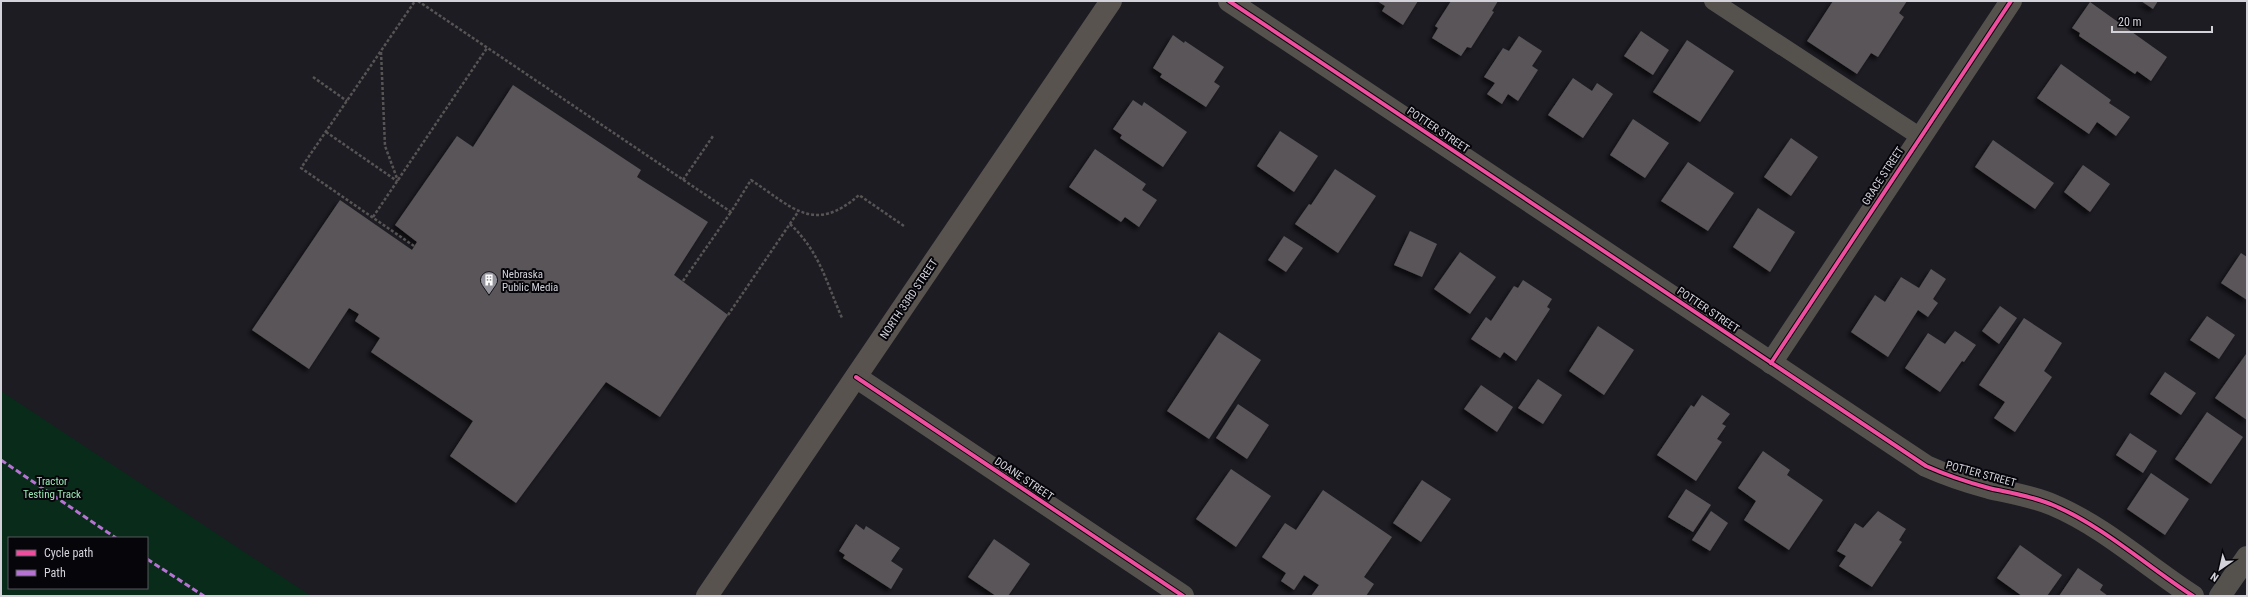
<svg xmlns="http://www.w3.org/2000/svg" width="2248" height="597" font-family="'Roboto Condensed',sans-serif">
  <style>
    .green { fill: #092b19; fill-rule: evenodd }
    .building { fill: #5a5558; filter: url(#shadow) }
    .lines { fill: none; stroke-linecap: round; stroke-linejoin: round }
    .path { stroke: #575453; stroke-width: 2.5; stroke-dasharray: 3 2; stroke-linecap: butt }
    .service { stroke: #55524d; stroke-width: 18 }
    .minor { stroke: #55524d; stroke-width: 22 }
    .secondary { stroke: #58534f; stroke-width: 22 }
    .quiet { stroke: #b673d3; stroke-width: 3; stroke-dasharray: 6 3; stroke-linecap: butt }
    .cycleway-casing { stroke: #06050a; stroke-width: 6 }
    .cycleway { stroke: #ef4d9e; stroke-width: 4 }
    .labels { text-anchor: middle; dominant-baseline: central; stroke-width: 4; stroke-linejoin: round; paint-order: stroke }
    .street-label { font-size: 11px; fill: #d3d2db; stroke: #06050a }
    .poi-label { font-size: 11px; fill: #d3d2db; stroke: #06050a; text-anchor: start }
    .park-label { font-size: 11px; fill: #98e7b4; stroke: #06050a }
  </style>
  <defs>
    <filter id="shadow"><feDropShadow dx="-3.5" dy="3.5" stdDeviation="2" flood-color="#0009"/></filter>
  </defs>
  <rect width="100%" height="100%" fill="#1d1c23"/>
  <path class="green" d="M1 391 311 596H1ZM9 538H147V588H9Z"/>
  <g class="building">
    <polygon points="1377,1 1418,1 1403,25 1382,11 1385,6"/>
    <polygon points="1451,1 1498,1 1492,11 1494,12 1471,48 1467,47 1461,56 1432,38 1438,28 1435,26"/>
    <polygon points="1833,1 1907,1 1899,13 1904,17 1878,57 1871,53 1857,74 1807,41"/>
    <polygon points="2141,1 2158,1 2153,9"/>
    <polygon points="2090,2 2167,57 2151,81 2137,71 2135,74 2079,36 2080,33 2072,28"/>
    <polygon points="1641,31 1669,50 1653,75 1624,56"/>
    <polygon points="1173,35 1184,43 1185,41 1224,67 1214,82 1220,86 1206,107 1160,77 1162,74 1153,68"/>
    <polygon points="1519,36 1542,51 1532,66 1538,70 1518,101 1508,94 1502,104 1487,94 1495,83 1484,77 1503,48 1509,51"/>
    <polygon points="1687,40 1734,71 1700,122 1653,92"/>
    <polygon points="2061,64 2111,100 2109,103 2130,117 2116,136 2097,122 2089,134 2037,98"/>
    <polygon points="1573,78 1592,91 1597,83 1613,94 1583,138 1548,115"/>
    <polygon points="513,85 641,170 637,177 708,222 674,275 728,315 660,417 606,382 516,503 450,456 473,421 371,352 380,338 355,321 359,314 349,308 309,369 252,330 340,200 412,250 417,242 395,225 457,136 473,147"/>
    <polygon points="1133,100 1142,106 1144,102 1187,132 1163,167 1120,138 1122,135 1113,129"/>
    <polygon points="1633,119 1669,143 1645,178 1610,155"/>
    <polygon points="1280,131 1318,156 1294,192 1257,166"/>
    <polygon points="1791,138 1818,157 1791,196 1764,177"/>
    <polygon points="1993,140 2054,183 2035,209 1975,167"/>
    <polygon points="1095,149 1146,184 1142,190 1157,200 1139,227 1125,217 1121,222 1069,187"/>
    <polygon points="1688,162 1734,193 1708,231 1661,201"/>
    <polygon points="2083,165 2110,184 2090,212 2064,192"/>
    <polygon points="1335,169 1376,196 1338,253 1295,224 1309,204 1311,205"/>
    <polygon points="1758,208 1795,232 1770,272 1733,247"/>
    <polygon points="1410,231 1437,244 1422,277 1394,265"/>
    <polygon points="1284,236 1303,248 1286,272 1268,260"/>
    <polygon points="1460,252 1496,277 1470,314 1434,289"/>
    <polygon points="2241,253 2247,257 2247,300 2221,283"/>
    <polygon points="1931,269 1946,279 1933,299 1938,303 1928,317 1918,310 1888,357 1851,332 1875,295 1885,302 1901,277 1919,288"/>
    <polygon points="1523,280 1552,299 1547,307 1550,309 1516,361 1504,352 1500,358 1471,339 1486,317 1491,321 1514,286 1518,288"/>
    <polygon points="2000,306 2017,318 1999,344 1982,331"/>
    <polygon points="2207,316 2235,335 2219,359 2190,340"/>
    <polygon points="2024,318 2062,343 2044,371 2052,377 2015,432 1994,418 2005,402 1979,385"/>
    <polygon points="1598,326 1634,350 1604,395 1569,371"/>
    <polygon points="1955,331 1976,345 1964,362 1962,361 1940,392 1905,368 1928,333 1945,344"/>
    <polygon points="1219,332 1261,360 1209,439 1167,411"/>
    <polygon points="2246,354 2247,355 2247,420 2215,398"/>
    <polygon points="2165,372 2196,393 2181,415 2150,394"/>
    <polygon points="1538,379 1562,395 1543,424 1518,408"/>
    <polygon points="1481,385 1513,407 1497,432 1464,409"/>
    <polygon points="1702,395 1730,414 1722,424 1726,426 1717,439 1722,442 1696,481 1657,455 1691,405 1694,407"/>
    <polygon points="1238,404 1269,425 1247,459 1216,438"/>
    <polygon points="2207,412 2243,437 2211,484 2175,459"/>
    <polygon points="2130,433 2157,451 2143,473 2116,455"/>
    <polygon points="1763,451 1790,470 1787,475 1823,500 1789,550 1744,520 1756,501 1738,488"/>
    <polygon points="1231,469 1271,496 1236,547 1196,519"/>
    <polygon points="2151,473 2189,499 2165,535 2127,509"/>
    <polygon points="1422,480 1451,499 1421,542 1393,523"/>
    <polygon points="1686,489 1711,505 1693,532 1668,517"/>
    <polygon points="1323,490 1392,537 1364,577 1374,584 1366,596 1311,596 1319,585 1304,575 1294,590 1281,581 1286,573 1262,557 1285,523 1296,530"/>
    <polygon points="1711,511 1728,523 1710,551 1692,540"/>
    <polygon points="1878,511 1906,529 1899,540 1902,542 1872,587 1839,566 1846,556 1837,551 1855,523 1863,528"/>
    <polygon points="856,524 864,530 866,526 900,548 891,561 903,569 891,589 843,558 845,555 839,551"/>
    <polygon points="994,539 1030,564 1008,596 996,596 968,577"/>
    <polygon points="2020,545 2062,575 2047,596 2022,596 1997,578"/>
    <polygon points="2078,568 2103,585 2100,590 2108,596 2059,596"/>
  </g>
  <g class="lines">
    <g class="path">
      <path d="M418 1 731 212 751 180C792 207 814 235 859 195L904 226"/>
      <polyline points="381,52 385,146 398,181"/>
      <polyline points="313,77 347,101"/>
      <polyline points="326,132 397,181"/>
      <polyline points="683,180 713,136"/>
      <polyline points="373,217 487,48"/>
      <path d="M790 224C820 252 826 282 842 318"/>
      <polyline points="414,246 301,168 415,1"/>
      <polyline points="683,281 731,212"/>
      <polyline points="728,315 798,212"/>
    </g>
    <polyline class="service" points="1713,1 1919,136"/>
    <g class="minor">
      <path d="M1229 1 1926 466C1946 475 1967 482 1989 488 2011 493 2032 496 2053 505 2103 526 2148 567 2193 596"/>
      <polyline points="1771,363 2011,1"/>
      <polyline points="856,377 1183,596"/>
      <polyline points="2220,596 2247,557"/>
    </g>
    <polyline class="secondary" points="707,596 1111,1"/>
    <g class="quiet">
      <polyline points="1,460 116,538"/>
      <polyline points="147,559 204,596"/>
    </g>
    <g class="cycleway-casing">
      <g id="cycleway">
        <path d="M1229 1 1926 466C1946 475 1967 482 1989 488 2011 493 2032 496 2053 505 2103 526 2148 567 2193 596"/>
        <polyline points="1771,363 2011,1"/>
        <polyline points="856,377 1183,596"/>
      </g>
    </g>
    <use href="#cycleway" class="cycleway"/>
  </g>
  <defs>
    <g id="building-pin" transform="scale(0.9)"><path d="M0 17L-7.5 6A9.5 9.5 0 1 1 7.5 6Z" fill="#93929b" stroke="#06050a"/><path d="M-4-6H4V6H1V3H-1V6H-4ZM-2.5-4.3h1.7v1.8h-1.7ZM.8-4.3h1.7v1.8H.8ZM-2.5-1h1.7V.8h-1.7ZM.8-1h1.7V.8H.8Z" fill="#fff"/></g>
  </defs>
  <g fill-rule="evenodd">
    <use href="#building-pin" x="489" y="280"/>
  </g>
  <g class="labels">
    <g class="street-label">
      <text transform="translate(1438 130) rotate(34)">POTTER STREET</text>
      <text transform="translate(1883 176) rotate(-57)">GRACE STREET</text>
      <text transform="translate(909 299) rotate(-56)">NORTH 33RD STREET</text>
      <text transform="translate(1708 310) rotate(34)">POTTER STREET</text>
      <text transform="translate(1981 474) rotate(15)">POTTER STREET</text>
      <text transform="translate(1024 479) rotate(34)">DOANE STREET</text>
    </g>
    <g class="poi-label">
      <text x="502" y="274">Nebraska<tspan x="502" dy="13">Public Media</tspan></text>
    </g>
    <g class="park-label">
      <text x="52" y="481">Tractor<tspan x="52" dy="13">Testing Track</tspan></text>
    </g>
  </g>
  <rect width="2248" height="597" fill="none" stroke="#d3d2db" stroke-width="4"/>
  <rect x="8" y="537" width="140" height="52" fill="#06050a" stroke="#58575e"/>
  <rect x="16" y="550" width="20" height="6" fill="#ef4d9e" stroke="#58575e"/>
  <text x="44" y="557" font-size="12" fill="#d3d2db">Cycle path</text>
  <rect x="16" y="570" width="20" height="6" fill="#b673d3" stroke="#58575e"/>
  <text x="44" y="577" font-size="12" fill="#d3d2db">Path</text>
  <g transform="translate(2220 569) rotate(214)" stroke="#06050a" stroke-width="3" paint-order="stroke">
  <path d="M0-3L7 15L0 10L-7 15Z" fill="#d3d2db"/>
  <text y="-6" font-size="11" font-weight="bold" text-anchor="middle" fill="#d3d2db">N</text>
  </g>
  <path d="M2112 26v6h100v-6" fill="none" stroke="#d3d2db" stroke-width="2"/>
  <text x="2118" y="26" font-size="12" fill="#d3d2db" stroke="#06050a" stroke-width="3" paint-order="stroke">20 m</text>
</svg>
